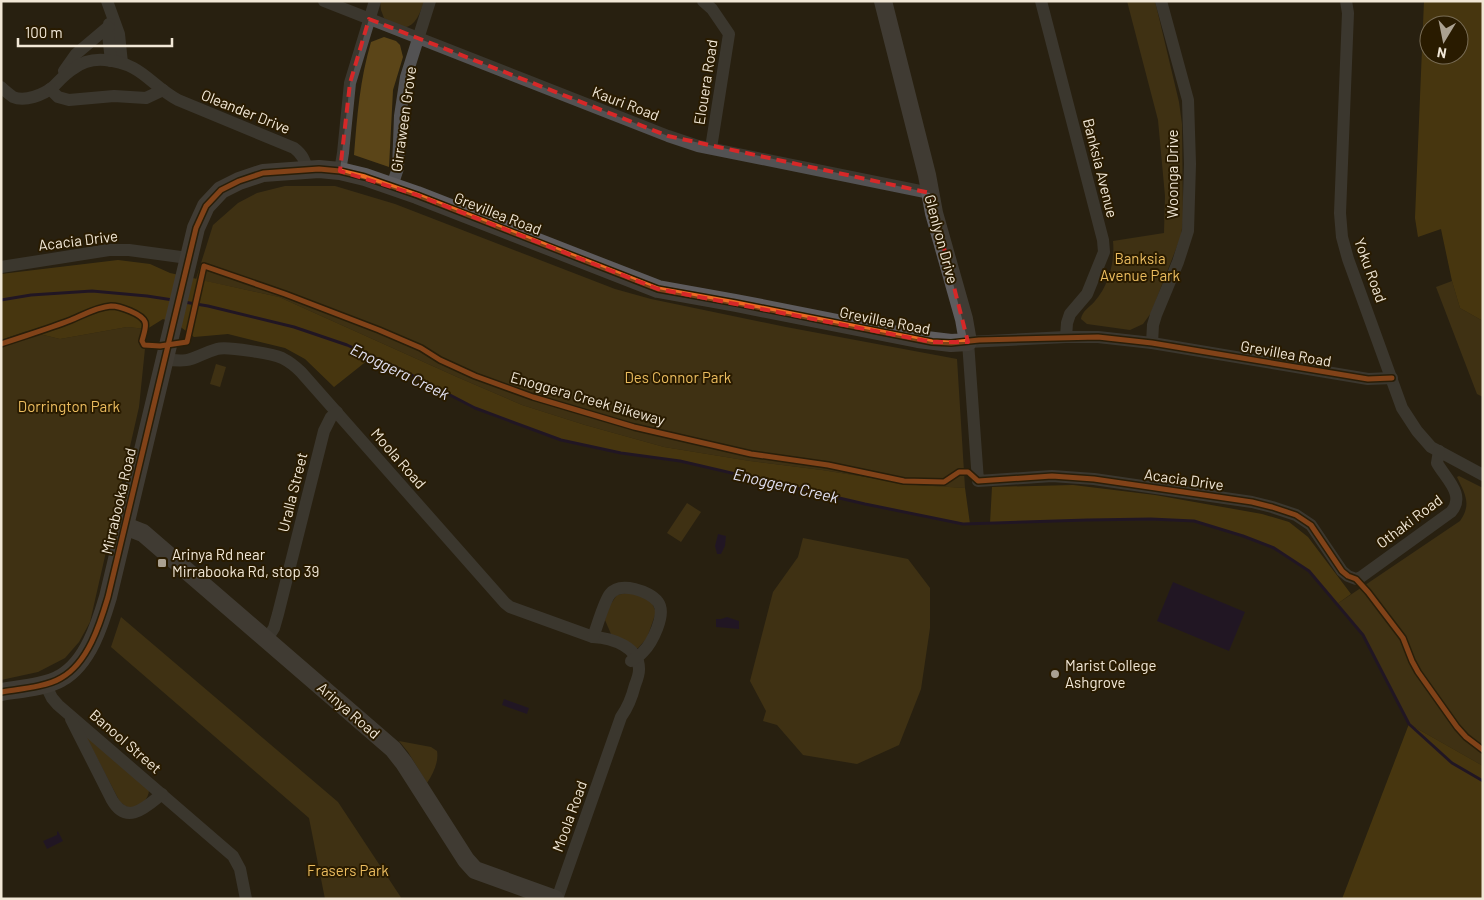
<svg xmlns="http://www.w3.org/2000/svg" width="1484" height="900" font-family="Barlow,sans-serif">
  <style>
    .green { fill: #5b4518 }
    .forest { fill: #6e510f; fill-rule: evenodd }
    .water { fill: #1a0b3b }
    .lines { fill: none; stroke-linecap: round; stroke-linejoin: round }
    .stream { stroke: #1a0b3b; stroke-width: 3 }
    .street { stroke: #535253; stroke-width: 12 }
    .secondary { stroke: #5e5c5e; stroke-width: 18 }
    .cycleway-casing { stroke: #291b00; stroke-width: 8 }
    .cycleway { stroke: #ed6a23; stroke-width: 5 }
    .marked { fill: none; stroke: #d62828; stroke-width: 4; stroke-dasharray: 10 6; stroke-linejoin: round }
    .poi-dot { fill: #aba191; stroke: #291b00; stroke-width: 2 }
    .labels { text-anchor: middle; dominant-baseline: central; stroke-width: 4; stroke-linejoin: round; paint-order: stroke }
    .street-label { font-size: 15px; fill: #f1e7d6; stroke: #291b00 }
    .park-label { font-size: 15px; fill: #ecbd5f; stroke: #291b00 }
    .poi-label { font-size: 15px; fill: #f1e7d6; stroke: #291b00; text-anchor: start }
    .water-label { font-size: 16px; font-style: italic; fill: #e2e1f3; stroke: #291b00 }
  </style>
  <rect width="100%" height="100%" fill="#282010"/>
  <g class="green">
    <path d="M380 1H424C421 11 415 29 402 27 396 26 389 21 384 18L381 10Z"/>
    <path d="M1127 1H1155L1179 102 1182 124 1183 221 1181 236 1151 313 1143 324 1130 330 1087 324 1081 319C1082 311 1090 307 1095 301 1109 285 1115 261 1113 241L1164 233 1165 196 1158 120Z"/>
    <path d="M384 37 396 41 400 45 403 57 393 90 389 167 354 155C357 116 360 79 371 42Z"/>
    <polygon points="285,186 335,186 395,204 615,289 651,299 786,327 957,359 965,488 916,485 822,470 750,461 664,447 585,425 522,405 457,377 279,297 196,279 213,225 238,203 257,193"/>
    <polygon points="1452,281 1460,308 1483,321 1483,397 1477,394 1436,287"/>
    <polygon points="127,327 147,329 139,407 90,622 79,642 65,658 38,672 1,680 1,340 27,331 60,339"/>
    <polygon points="216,364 226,367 220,387 210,384"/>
    <path d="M1459 476 1483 488V766L1409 724 1363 635 1337 604 1460 521C1472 504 1465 494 1457 477Z"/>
    <polygon points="687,503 701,512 681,542 667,533"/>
    <polygon points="803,538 908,559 930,588 930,628 921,689 899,745 857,764 803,755 777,725 763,721 766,711 750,681 773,592 798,557"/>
    <polygon points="631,592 651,601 656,612 647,638 638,648 635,648 611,634 605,620 608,608 617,595"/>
    <polygon points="121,617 338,802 402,899 325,899 309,818 111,647"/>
    <path d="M85 735 149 790C149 800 138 809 128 807 126 807 122 803 120 802Z"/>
    <path d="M399 741 431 747 437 751C439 762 433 774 427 783L408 752Z"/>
  </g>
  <g class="forest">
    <path d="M1424 1H1483V321L1460 308 1452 281 1441 229 1418 237 1415 218ZM1429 25H1459V55H1429Z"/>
    <polygon points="118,260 150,264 170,273 279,297 457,377 522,405 585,425 664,447 750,461 822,470 916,485 965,488 970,524 963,524 865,504 680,461 621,453 561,440 475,408 402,370 368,360 334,387 305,359 285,348 228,334 194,337 178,325 163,319 147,329 127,327 60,339 27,331 1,340 1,274"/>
    <polygon points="1073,485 1155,495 1262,514 1289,522 1308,537 1351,594 1337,604 1309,571 1274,548 1243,536 1194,521 1151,519 1087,520 990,524 992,487"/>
    <polygon points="1409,724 1483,766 1483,899 1342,899"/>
  </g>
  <g class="water">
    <polygon points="718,534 726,536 725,546 721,554 717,554 715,546"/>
    <polygon points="1173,582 1245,612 1229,651 1157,621"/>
    <polygon points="727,617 739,621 739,629 716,627 716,619 721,619"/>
    <polygon points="504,699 529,708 527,714 502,705"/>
    <polygon points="58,831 63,841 47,849 43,841 57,835 57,832"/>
  </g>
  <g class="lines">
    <g class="stream">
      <polyline points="1,300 31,295 92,291 147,296 173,300"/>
      <polyline points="184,302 208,306 294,327 347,345 402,370 475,408 561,440 621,453 680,461 865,504 963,524 1087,520 1151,519 1194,521 1243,536 1274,548 1309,571 1363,635 1409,724 1452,763 1483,781"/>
    </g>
    <g class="street">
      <polyline points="107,1 119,34 122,63"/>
      <polyline points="324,1 668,136 698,146 930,193"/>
      <polyline points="703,1 712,9 729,34 711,148"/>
      <polyline points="1041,1 1103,240 1104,252 1087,294 1070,314 1067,323 1066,337"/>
      <polyline points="1346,1 1348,13 1340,213 1342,237 1348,259 1402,408 1417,431 1431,447 1483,475"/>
      <polyline points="109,24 108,34 111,61"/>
      <polyline points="64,71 76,54 108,27"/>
      <path d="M1 87C5 91 9 94 13 97 25 102 43 95 53 87 59 81 65 74 73 69 82 62 94 59 105 60 142 63 150 85 178 100L294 148C302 154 305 160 307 170"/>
      <polyline points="50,89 58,97 69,100 114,96 146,98 163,90"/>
      <polyline points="340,171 343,153 350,83 375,1"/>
      <polyline points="392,186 398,168 400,116 406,77 430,1"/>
      <polyline points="1,267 109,250 129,250 188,258"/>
      <polyline points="1152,343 1153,325 1156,315 1178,262 1188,231 1190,164 1188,100 1161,1"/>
      <path d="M165 359C193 364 193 356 217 349 227 346 273 354 282 358 290 362 296 367 301 372L505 603 510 607 593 637C612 638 640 647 639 670 639 675 637 680 635 685 632 697 629 706 621 717L557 899"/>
      <path d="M1392 378 1368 379 1152 343 1098 337H1066L968 342 978 481 1052 476 1094 479 1252 502 1272 507 1296 515 1311 525 1342 571 1348 576 1356 579 1361 577 1451 512C1466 495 1446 479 1437 463L1439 451"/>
      <path d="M593 637C597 627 604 601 610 594 620 581 650 591 658 602 667 614 652 643 643 652 640 656 635 658 631 661"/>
      <polyline points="267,639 274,628 278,614 324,431 331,417 337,412"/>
      <polyline points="45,684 52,698 58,705 233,856 240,869 246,899"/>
      <path d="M71 719 112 800C127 826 146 807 162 794"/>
    </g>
    <g class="secondary">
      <polyline points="125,526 143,533 393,749 404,763 466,860 475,870 555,899"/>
      <path d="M1 692C19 689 46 687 61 678 88 663 100 624 108 597L196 228 206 206 221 190 239 181 263 173 319 169 340 171 365 177 417 195 658 289 736 303 918 339 951 343 968 342 964 319 934 213 927 175 883 1"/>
    </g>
    <g class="cycleway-casing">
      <g id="cycleway">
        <path d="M1 344C24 336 48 329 71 320 83 315 97 307 111 306 120 306 142 314 145 322 147 327 143 336 142 341L144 345 160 346 187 342 204 266 285 294 379 330 421 348 440 360 475 376 533 397 634 427 751 454 828 465 904 481 944 482 959 472H968L978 481 1052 476 1094 479 1252 502 1272 507 1296 515 1311 525 1342 571 1348 576 1356 579 1368 592 1403 638 1412 661 1418 672 1457 727 1466 737 1483 750"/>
        <path d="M1 692C19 689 46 687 61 678 88 663 100 624 108 597L196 228 206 206 221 190 239 181 263 173 319 169 340 171 365 177 417 195 658 289 736 303 932 342 951 343 979 340 1098 337 1152 343 1368 379 1392 378"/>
      </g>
    </g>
    <use href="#cycleway" class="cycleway"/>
  </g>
  <path d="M0 0H1484V900H0ZM369 19 668 136 930 193 968 342H932L658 289 417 195 340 171 350 83Z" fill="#282010" fill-opacity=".55" fill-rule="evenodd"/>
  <path class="marked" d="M369 19 668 136 930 193 968 342H932L658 289 417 195 340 171 350 83Z"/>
  <g class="poi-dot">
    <rect x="157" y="558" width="10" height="10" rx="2.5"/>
    <circle cx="1055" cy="674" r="5"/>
  </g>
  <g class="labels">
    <g class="street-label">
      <text transform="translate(705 82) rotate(-81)">Elouera Road</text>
      <text transform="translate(626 103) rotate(21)">Kauri Road</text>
      <text transform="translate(246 111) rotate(22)">Oleander Drive</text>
      <text transform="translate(403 119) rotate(-82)">Girraween Grove</text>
      <text transform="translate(1101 168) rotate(76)">Banksia Avenue</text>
      <text transform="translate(1172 174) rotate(-90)">Woonga Drive</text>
      <text transform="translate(498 213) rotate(21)">Grevillea Road</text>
      <text transform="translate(942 239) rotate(75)">Glenlyon Drive</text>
      <text transform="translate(78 240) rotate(-7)">Acacia Drive</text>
      <text transform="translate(1371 270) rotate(70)">Yoku Road</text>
      <text transform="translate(885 320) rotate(11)">Grevillea Road</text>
      <text transform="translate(1286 353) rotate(10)">Grevillea Road</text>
      <text transform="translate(588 398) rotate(16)">Enoggera Creek Bikeway</text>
      <text transform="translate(399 458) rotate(49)">Moola Road</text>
      <text transform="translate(1184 479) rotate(8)">Acacia Drive</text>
      <text transform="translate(292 492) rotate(-76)">Uralla Street</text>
      <text transform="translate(118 501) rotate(-77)">Mirrabooka Road</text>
      <text transform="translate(1409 521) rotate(-37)">Othaki Road</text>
      <text transform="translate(349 710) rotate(41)">Arinya Road</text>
      <text transform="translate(126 741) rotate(41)">Banool Street</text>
      <text transform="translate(569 816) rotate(-70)">Moola Road</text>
    </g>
    <g class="park-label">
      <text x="1140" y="258">Banksia<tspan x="1140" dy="17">Avenue Park</tspan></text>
      <text x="678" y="377">Des Connor Park</text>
      <text x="69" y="406">Dorrington Park</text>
      <text x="348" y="870">Frasers Park</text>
    </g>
    <g class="poi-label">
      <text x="172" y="554">Arinya Rd near<tspan x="172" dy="17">Mirrabooka Rd, stop 39</tspan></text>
      <text x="1065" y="665">Marist College<tspan x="1065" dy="17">Ashgrove</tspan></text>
    </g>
    <g class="water-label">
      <text transform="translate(400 371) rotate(26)">Enoggera Creek</text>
      <text transform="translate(786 485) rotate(13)">Enoggera Creek</text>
    </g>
  </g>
  <rect width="1484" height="900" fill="none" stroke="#f1e7d6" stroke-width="5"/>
  <g transform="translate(1444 40) rotate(190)"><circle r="24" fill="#291b00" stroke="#796d56"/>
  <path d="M0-4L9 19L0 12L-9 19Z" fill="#aba191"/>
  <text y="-8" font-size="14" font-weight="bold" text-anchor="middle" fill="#f1e7d6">N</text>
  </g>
  <path d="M18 38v8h154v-8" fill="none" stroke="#f1e7d6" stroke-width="2.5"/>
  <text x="25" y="38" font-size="15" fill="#f1e7d6" stroke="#291b00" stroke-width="4" paint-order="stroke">100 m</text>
</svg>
